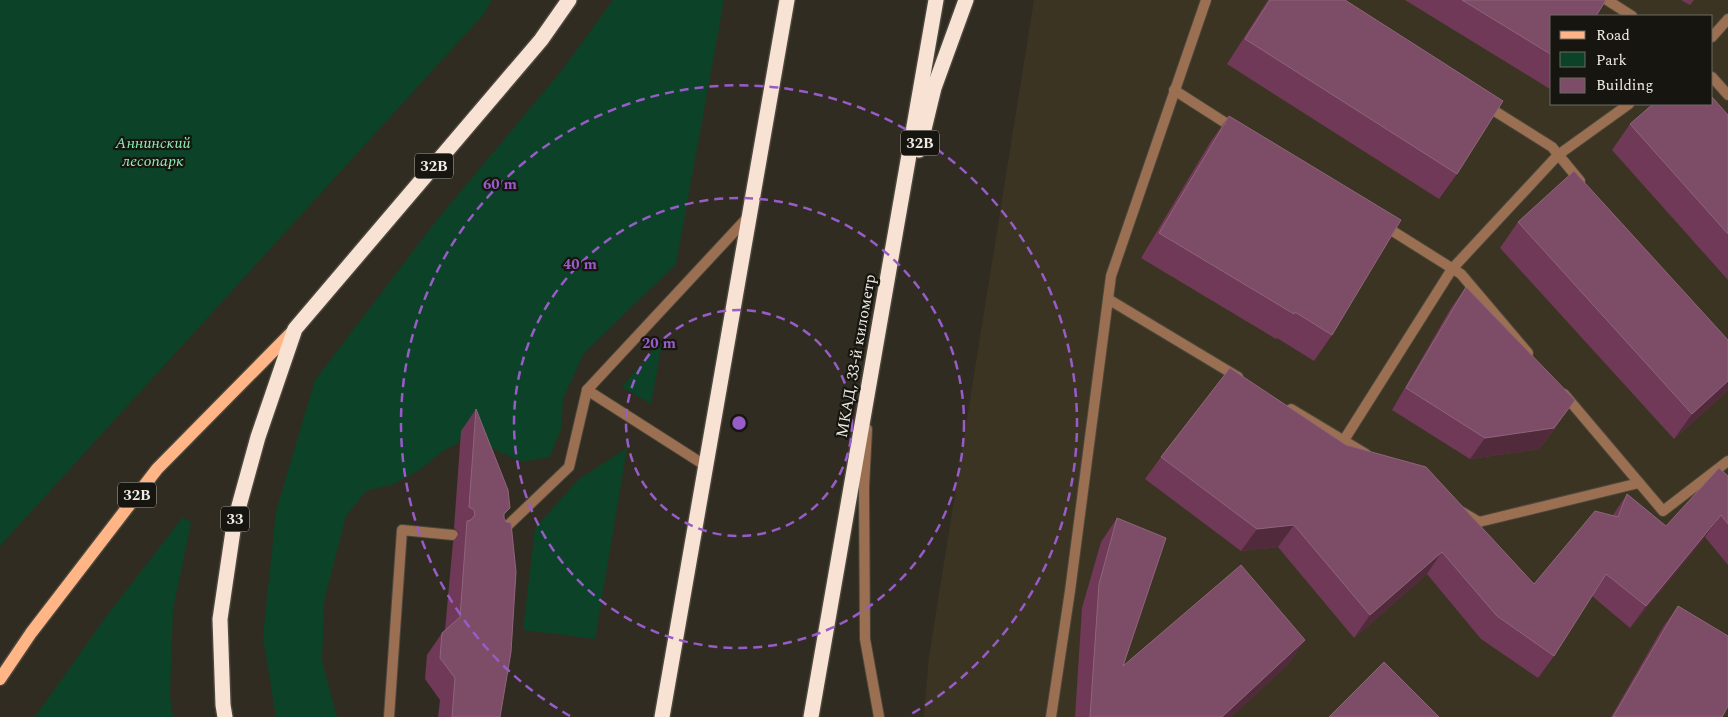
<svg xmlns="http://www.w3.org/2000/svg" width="1728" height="717" font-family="Spectral,serif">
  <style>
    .built { fill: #3c3423; fill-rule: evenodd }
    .green { fill: #0c4227 }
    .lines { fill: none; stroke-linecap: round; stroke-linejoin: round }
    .lane-casing { stroke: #4c473c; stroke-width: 12 }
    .street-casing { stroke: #4c473c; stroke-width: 12 }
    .primary-casing { stroke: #4c473c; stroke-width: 15 }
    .highway-casing { stroke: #4c473c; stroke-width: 18 }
    .lane { stroke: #9b6f52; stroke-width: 10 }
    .street { stroke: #9b6f52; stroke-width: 10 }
    .primary { stroke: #ffb586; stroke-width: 12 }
    .highway { stroke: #f8e2d4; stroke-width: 15 }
    .wall { fill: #703958 }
    .shaded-wall { fill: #512b3b }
    .building { fill: #7d4c67; stroke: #8f657b }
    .ring { fill: none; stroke: #985cc8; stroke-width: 2.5; stroke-dasharray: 9 6 }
    .labels { text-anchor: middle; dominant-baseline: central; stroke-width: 4.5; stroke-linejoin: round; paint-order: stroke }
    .shield { fill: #171510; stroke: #aeaca5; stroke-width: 1 }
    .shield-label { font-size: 15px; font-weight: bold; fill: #efece5 }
    .park-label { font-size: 16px; font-style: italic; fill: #8defb4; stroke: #171510 }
    .street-label { font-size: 16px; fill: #efece5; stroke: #171510 }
    .centre { fill: #985cc8; stroke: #171510; stroke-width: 2.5 }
    .ring-label { font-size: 15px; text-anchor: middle; font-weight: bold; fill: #985cc8; stroke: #171510; stroke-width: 4.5; stroke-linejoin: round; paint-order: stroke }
  </style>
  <rect width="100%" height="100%" fill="#312c21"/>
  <path class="built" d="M1034 0H1728V717H924L929 657ZM1552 16H1712V104H1552Z"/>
  <g class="green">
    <polygon points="0,0 492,0 483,15 0,546"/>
    <polygon points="613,0 724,0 676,264 584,353 563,399 561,429 550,457 521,462 468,437 443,451 421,469 394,484 366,491 346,516 324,601 322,661 337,717 276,717 263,637 276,511 315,380 436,221 562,70"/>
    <polygon points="663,338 651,404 622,387"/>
    <polygon points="627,448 595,639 523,630 535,528 579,479"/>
    <polygon points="183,517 191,523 173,609 170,696 173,717 35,717 108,614"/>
  </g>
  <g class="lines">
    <g class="lane-casing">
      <g id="lane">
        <polyline points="1607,0 1632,16"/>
        <polyline points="1712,37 1728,19"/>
        <polyline points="1712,77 1728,95"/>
        <polyline points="1174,90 1235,129"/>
        <polyline points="1485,105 1552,147 1580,181"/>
        <polyline points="1383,225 1461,274 1528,353"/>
        <polyline points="1108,299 1238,377"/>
        <polyline points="587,390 706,466"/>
        <polyline points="1564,394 1663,511 1728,461"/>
        <polyline points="1291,409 1366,454"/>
        <polyline points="1344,440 1452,269 1558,155 1629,104"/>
        <polyline points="1462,512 1479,522 1639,483"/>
        <polyline points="502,531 569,467 587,390 748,217"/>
        <polyline points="389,717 402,530 453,535"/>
        <polyline points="1051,717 1070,591 1111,276 1206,0"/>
      </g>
    </g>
    <g class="street-casing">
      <polyline id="street" points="867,429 864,487 865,639 879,717"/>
    </g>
    <g class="primary-casing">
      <polyline id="primary" points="0,679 31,633 157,469 295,329"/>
    </g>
    <g class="highway-casing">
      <g id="highway">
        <polyline points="919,150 934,88 966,0"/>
        <polyline points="225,717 223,705 220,619 234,524 258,437 295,329 541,40 569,0"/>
        <polyline points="662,717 787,0"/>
        <polyline points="811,717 936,0"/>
      </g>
    </g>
    <use href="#lane" class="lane"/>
    <use href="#street" class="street"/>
    <use href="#primary" class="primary"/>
    <use href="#highway" class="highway"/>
  </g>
  <g class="wall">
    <polygon points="1268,0 1345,0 1457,174 1439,199 1227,64"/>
    <polygon points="1405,0 1606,0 1552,16 1552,86 1550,89"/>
    <polygon points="1681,0 1694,0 1690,5"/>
    <polygon points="1728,115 1728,280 1612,150 1630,124"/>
    <polygon points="1229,116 1332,335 1314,361 1277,338 1276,339 1141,258 1211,141"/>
    <polygon points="1518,222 1728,390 1674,439 1500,248"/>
    <polygon points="1466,287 1560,421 1539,449 1470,459 1392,410 1451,308"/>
    <polygon points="1230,368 1534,584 1613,515 1627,494 1666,526 1728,476 1728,565 1705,537 1630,628 1592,596 1554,656 1538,678 1481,639 1427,574 1354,638 1278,547 1241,551 1145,479 1161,457"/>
    <polygon points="476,409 504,516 500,717 438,717 440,700 425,679 427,655 442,633 445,630 453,542 459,533 454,528 461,431"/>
    <polygon points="1117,518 1123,666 1305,640 1288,664 1231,717 1075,717 1082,608 1101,542"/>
    <polygon points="1678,606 1722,717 1611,717 1663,627"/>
  </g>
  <g class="shaded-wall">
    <polygon points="1728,381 1728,390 1674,439 1692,414"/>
    <polygon points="1575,400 1539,449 1470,459 1485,438"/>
    <polygon points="1721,515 1705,537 1630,628 1646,606"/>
    <polygon points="1294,525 1278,547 1241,551 1257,529"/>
    <polygon points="1442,552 1427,574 1354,638 1370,615"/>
    <polygon points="1305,640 1288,664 1231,717 1222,717"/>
  </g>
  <g class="building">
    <polygon points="1270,0 1345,0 1503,101 1457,174 1245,39"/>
    <polygon points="1462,0 1606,0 1596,16 1552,16 1552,55"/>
    <polygon points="1712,97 1728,115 1728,234 1630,124 1653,104 1712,104"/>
    <polygon points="1229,116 1401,220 1332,335 1295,312 1294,314 1159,233"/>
    <polygon points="1574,171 1728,340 1728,381 1692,414 1518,222"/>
    <polygon points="1466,287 1575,400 1554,428 1485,438 1406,388"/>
    <polygon points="1230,368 1346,445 1426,467 1534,584 1595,511 1618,517 1627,494 1666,526 1719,468 1728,476 1728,524 1721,515 1646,606 1606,574 1554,656 1497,616 1442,552 1370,615 1294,525 1257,529 1161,457"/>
    <polygon points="476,409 508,490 510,508 504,514 504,518 506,522 511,523 516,572 511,652 500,717 452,717 455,678 440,658 442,633 460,617 467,521 471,520 475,515 474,510 469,507"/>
    <polygon points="1117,518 1166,538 1123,666 1241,565 1305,640 1222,717 1090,717 1099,584"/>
    <polygon points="1678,606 1728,636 1728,706 1722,717 1613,717"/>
    <polygon points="1384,662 1439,717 1329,717"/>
  </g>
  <g class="ring">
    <circle cx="739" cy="423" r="113"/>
    <circle cx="739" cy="423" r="225"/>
    <path d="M570 716A338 338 0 1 1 908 716"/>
  </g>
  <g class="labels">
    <g class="shield">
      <rect x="901" y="130.5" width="38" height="25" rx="4"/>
      <rect x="415" y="153.5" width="38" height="25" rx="4"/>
      <rect x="118" y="482.5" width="38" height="25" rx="4"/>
      <rect x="221" y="506.5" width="28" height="25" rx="4"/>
    </g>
    <g class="shield-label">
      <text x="920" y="143">32B</text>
      <text x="434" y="166">32B</text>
      <text x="137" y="495">32B</text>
      <text x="235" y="519">33</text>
    </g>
    <g class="park-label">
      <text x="153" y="143">Аннинский<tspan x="153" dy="18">лесопарк</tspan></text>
    </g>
    <g class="street-label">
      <text transform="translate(856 356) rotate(-80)">МКАД, 33-й километр</text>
    </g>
  </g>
  <circle cx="739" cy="423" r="8" class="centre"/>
  <g class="ring-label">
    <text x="500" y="189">60 m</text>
    <text x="580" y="269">40 m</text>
    <text x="659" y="348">20 m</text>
  </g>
  <rect x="1550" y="15" width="162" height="90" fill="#171510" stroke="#6d6b65"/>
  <rect x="1560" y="31" width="25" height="8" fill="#ffb586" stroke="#6d6b65"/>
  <text x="1596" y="40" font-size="15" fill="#efece5">Road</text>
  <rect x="1560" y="52" width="25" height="15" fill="#0c4227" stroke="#6d6b65"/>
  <text x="1596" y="65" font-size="15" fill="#efece5">Park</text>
  <rect x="1560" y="78" width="25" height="15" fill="#7d4c67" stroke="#6d6b65"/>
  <text x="1596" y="90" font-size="15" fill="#efece5">Building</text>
</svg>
